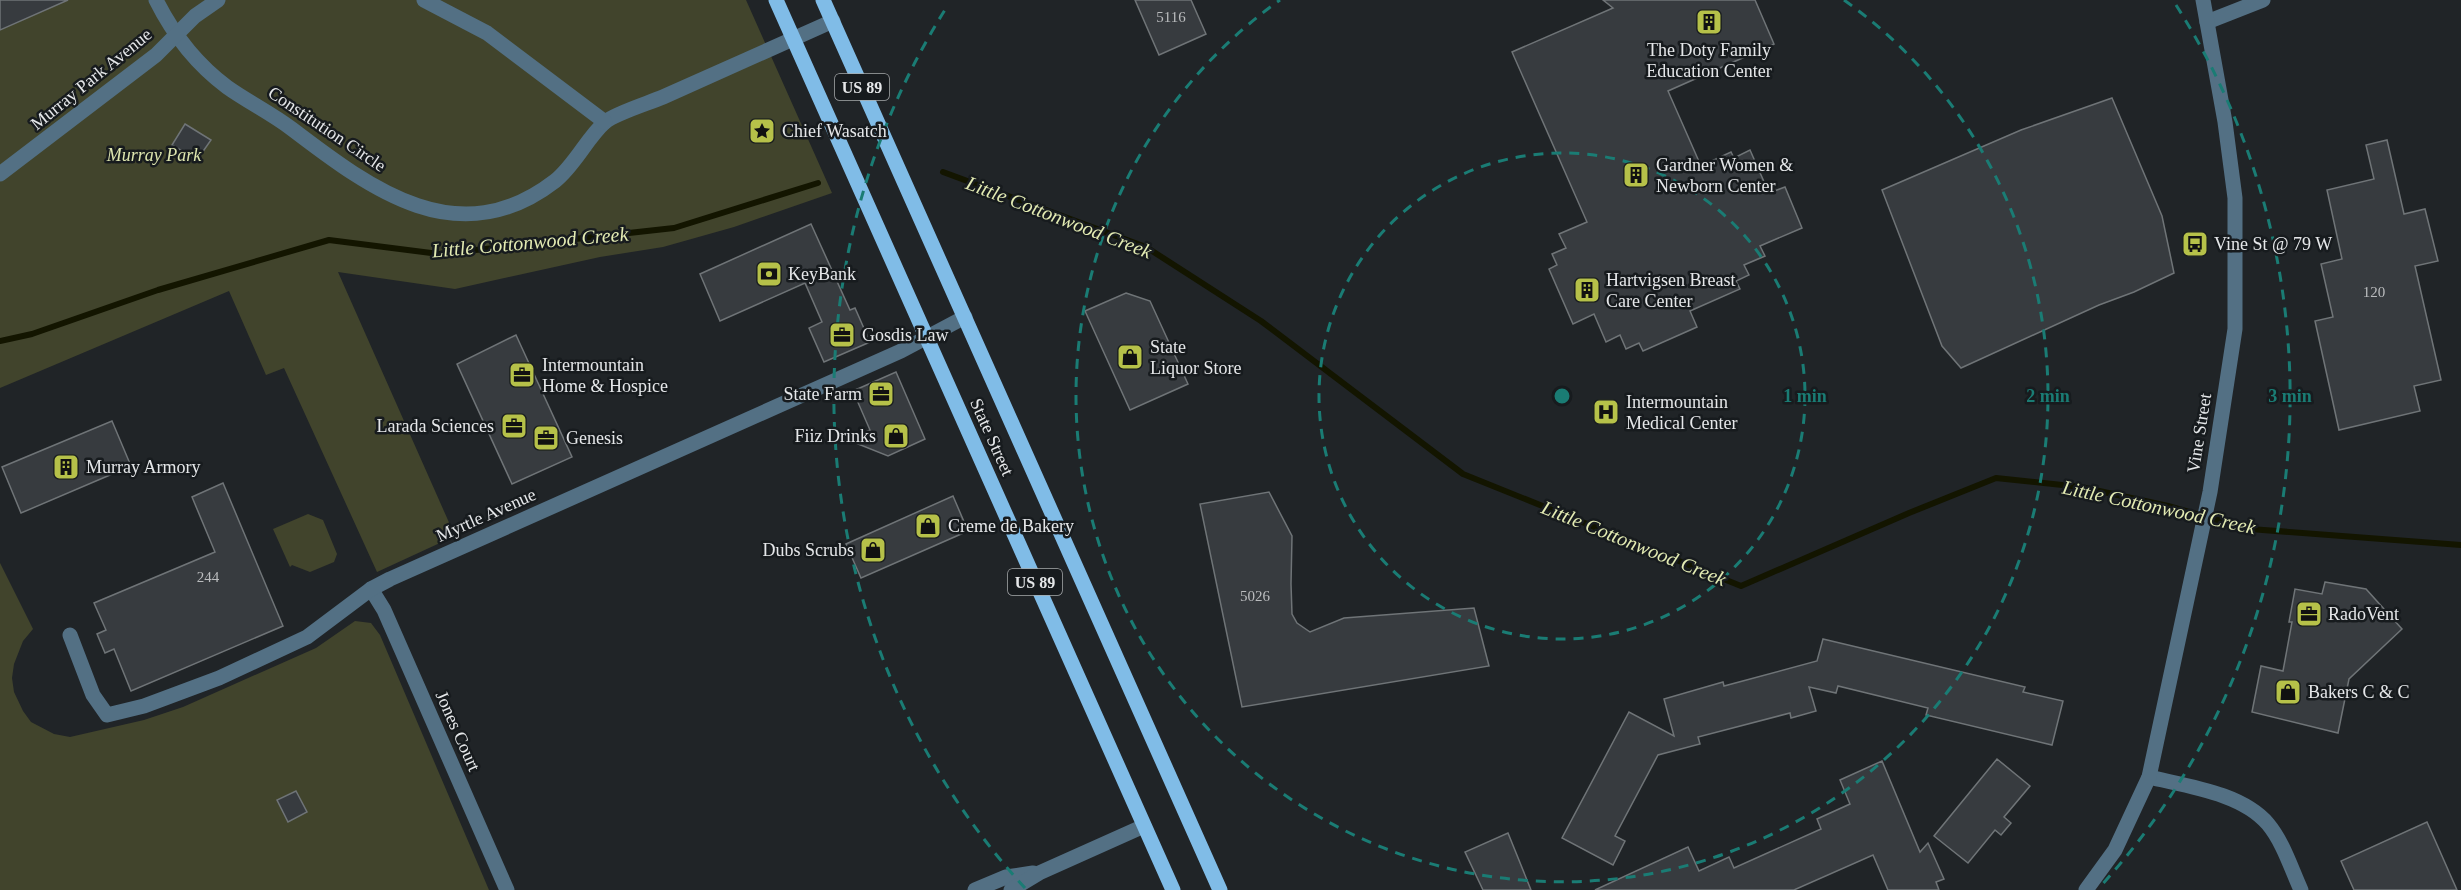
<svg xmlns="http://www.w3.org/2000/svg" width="2461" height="890" font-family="'Times New Roman',serif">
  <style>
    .green { fill: #41442c }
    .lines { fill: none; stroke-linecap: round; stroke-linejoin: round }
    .stream { stroke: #131500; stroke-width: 6 }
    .building { fill: #373b3f; stroke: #6f7477; stroke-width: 1.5 }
    .minor { stroke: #537084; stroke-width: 15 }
    .major { stroke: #80bce7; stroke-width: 15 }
    .ring { fill: none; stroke: #1a7c74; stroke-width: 3; stroke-dasharray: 10 8 }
    .labels { text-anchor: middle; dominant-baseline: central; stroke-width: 5; stroke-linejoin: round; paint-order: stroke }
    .number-label { font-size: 15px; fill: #babcbe }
    .shield { fill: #171b1e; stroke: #a7aaac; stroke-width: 1.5 }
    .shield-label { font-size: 16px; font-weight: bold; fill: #e5e7e9 }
    .poi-label { font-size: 18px; fill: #e5e7e9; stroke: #171b1e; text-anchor: start }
    .street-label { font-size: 18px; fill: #e5e7e9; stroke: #171b1e }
    .park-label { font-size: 18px; font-style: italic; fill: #dee6af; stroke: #171b1e }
    .water-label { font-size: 20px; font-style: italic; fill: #e3ebb3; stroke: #171b1e }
    .centre { fill: #1a7c74; stroke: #171b1e; stroke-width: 3 }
    .ring-label { font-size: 18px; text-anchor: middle; font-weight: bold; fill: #1a7c74; stroke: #171b1e; stroke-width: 5; stroke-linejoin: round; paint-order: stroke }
  </style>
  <rect width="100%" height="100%" fill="#202427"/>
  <g class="green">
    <polygon points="0,0 746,0 832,193 734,227 663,247 600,257 455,289 338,272 455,536 377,572 284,368 266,375 229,291 0,388"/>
    <polygon points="308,514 323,520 337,554 334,562 310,572 292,565 290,567 273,529"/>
    <polygon points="0,563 33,629 23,641 14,664 12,678 14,692 23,711 31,722 54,734 70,737 144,720 183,707 316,648 355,621 371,623 380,635 489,890 0,890"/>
  </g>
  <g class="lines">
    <g class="stream">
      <polyline points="943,172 1146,247 1261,321 1463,474 1741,586 1909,513 1996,478 2081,487 2168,506 2250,529 2461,545"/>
      <polyline points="0,341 32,334 158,290 329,240 439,254 674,228 818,183"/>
    </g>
  </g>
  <g class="building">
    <polygon points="0,0 68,0 0,30"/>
    <polygon points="1135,0 1191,0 1206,34 1159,55"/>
    <polygon points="1603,0 1755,0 1774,44 1668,91 1701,166 1731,152 1734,158 1750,150 1769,193 1785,187 1802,228 1760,246 1765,256 1744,265 1749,275 1736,281 1740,289 1690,311 1697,327 1643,351 1639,343 1626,349 1620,335 1606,342 1594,314 1573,324 1549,269 1557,265 1552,254 1566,248 1559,234 1587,222 1512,52 1613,8"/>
    <polygon points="2112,98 2162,216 2174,273 2134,292 2099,305 1961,368 1942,346 1882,190 2021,130"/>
    <polygon points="185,124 211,140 197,160 172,145"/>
    <polygon points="2387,140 2404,214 2425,209 2438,261 2415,266 2441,380 2414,386 2420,411 2339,430 2315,321 2333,317 2321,264 2342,259 2327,190 2374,179 2366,145"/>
    <polygon points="811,224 850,310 855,308 870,342 824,362 809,328 822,322 805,283 720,321 700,274"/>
    <polygon points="1126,293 1150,301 1188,384 1130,410 1085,311"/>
    <polygon points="516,335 572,457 512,484 457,364"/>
    <polygon points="896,372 925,439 888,456 848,440 870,430 853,391"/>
    <polygon points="112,421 131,466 21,513 2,467"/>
    <polygon points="223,483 283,626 131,691 114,649 105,653 97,634 106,630 94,603 215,552 192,497"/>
    <polygon points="1269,492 1292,536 1291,584 1292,614 1297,623 1310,632 1344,618 1474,608 1489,666 1242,707 1200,504"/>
    <polygon points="953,496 968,531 861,578 846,544"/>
    <polygon points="2325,582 2366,589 2402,629 2349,679 2338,733 2252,712 2261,666 2283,671 2292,622 2289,622 2295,589 2322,594"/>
    <polygon points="1823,639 2025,687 2023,692 2063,701 2052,745 1926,715 1928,708 1838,686 1836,693 1809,687 1816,711 1791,718 1790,713 1698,737 1700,744 1658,755 1615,836 1625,841 1613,865 1562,838 1629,712 1674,736 1664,699 1723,682 1724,686 1817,661"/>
    <polygon points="1997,759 2030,786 2004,817 2011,823 2001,835 1995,830 1968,863 1934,836"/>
    <polygon points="1882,761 1920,852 1928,843 1944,879 1936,882 1939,890 1888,890 1873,855 1794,890 1595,890 1688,847 1699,871 1729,857 1734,868 1821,829 1817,819 1850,804 1840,780"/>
    <polygon points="296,791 307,812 288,822 277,800"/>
    <polygon points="2427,822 2457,890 2354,890 2341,861"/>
    <polygon points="1508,833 1531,890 1483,890 1465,852"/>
  </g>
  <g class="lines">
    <g class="minor">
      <path d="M156 0C173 34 196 64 227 87 248 102 271 113 292 129 372 190 459 255 555 181 575 165 587 138 605 122 616 113 649 103 663 97 720 72 776 46 833 21"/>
      <polyline points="424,0 487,33 605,122"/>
      <polyline points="2207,22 2263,0"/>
      <polyline points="0,174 156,55 195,16 218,0"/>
      <polyline points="371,589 384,610 507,890"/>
      <polyline points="70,635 93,695 107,715 144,706 219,678 307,637 371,589 390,579 901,351 965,317"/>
      <path d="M2149 777C2186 786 2242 793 2268 824 2283 842 2291 868 2301 890"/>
      <polyline points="975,890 1006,877 1033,873"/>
      <polyline points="1011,890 1039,873 1144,826"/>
      <polyline points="2086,890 2115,850 2149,777 2210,492 2235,329 2235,198 2225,122 2203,0"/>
    </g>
    <g class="major">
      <polyline points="776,0 1173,890"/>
      <polyline points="823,0 1220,890"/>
    </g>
  </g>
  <g class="ring">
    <circle cx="1562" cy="396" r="243"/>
    <path d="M1844 0A486 486 0 1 1 1280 0"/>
    <path d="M1025 888A728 728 0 0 1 948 5M2176 5A728 728 0 0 1 2099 888"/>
  </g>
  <defs>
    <g id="building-square" transform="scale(1.35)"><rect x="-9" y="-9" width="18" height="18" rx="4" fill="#b6c149" stroke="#171b1e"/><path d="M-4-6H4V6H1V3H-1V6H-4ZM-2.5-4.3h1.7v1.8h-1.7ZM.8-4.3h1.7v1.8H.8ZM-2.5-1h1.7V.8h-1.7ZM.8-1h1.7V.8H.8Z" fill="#111"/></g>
    <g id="sight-square" transform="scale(1.35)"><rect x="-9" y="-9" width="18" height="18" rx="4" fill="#b6c149" stroke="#171b1e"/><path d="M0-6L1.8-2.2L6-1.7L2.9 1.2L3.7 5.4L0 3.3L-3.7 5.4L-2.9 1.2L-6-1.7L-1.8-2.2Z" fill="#111"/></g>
    <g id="bus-square" transform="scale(1.35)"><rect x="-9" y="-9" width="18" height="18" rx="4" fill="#b6c149" stroke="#171b1e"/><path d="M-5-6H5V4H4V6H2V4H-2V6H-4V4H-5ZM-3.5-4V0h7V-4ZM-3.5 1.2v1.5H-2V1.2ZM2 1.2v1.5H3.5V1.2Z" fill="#111"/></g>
    <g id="bank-square" transform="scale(1.35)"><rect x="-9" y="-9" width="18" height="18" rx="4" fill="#b6c149" stroke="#171b1e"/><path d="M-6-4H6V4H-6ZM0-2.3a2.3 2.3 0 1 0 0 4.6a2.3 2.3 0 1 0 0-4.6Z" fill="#111"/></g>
    <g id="office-square" transform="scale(1.35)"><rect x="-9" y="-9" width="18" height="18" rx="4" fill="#b6c149" stroke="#171b1e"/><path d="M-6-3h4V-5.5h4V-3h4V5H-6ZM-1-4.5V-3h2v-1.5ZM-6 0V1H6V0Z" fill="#111"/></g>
    <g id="shop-square" transform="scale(1.35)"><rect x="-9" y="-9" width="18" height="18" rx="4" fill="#b6c149" stroke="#171b1e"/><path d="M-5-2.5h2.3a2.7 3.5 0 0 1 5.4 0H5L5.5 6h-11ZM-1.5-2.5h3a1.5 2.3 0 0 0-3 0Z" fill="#111"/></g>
    <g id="hospital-square" transform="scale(1.35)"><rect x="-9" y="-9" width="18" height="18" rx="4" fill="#b6c149" stroke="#171b1e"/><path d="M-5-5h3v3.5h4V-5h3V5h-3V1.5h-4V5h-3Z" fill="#111"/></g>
  </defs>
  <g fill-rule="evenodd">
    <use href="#building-square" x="1709" y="22"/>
    <use href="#sight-square" x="762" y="131"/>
    <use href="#building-square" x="1636" y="175"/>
    <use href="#bus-square" x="2195" y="244"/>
    <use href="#bank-square" x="769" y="274"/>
    <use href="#building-square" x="1587" y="290"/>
    <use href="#office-square" x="842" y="335"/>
    <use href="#shop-square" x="1130" y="357"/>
    <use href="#office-square" x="522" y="375"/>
    <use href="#office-square" x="881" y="394"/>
    <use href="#hospital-square" x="1606" y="412"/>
    <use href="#office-square" x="514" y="426"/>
    <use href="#shop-square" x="896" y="436"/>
    <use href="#office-square" x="546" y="438"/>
    <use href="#building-square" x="66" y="467"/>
    <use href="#shop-square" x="928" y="526"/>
    <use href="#shop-square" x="873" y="550"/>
    <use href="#office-square" x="2309" y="614"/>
    <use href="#shop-square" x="2288" y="692"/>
  </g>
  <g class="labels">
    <g class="number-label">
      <text x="1171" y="17">5116</text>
      <text x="2374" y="292">120</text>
      <text x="208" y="577">244</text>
      <text x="1255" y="596">5026</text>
    </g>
    <g class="shield">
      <rect x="835" y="74" width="54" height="26" rx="4.5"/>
      <rect x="1008" y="569" width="54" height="26" rx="4.5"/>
    </g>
    <g class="shield-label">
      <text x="862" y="87">US 89</text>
      <text x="1035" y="582">US 89</text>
    </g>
    <g class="poi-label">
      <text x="1709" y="50" text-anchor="middle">The Doty Family<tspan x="1709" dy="21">Education Center</tspan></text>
      <text x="782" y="131">Chief Wasatch</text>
      <text x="1656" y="165">Gardner Women &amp;<tspan x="1656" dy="21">Newborn Center</tspan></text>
      <text x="2214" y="244">Vine St @ 79 W</text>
      <text x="788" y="274">KeyBank</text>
      <text x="1606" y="280">Hartvigsen Breast<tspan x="1606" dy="21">Care Center</tspan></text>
      <text x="862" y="335">Gosdis Law</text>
      <text x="1150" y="347">State<tspan x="1150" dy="21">Liquor Store</tspan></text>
      <text x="542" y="365">Intermountain<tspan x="542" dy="21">Home &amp; Hospice</tspan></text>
      <text x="862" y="394" text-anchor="end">State Farm</text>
      <text x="1626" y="402">Intermountain<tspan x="1626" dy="21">Medical Center</tspan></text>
      <text x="494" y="426" text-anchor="end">Larada Sciences</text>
      <text x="876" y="436" text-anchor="end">Fiiz Drinks</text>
      <text x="566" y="438">Genesis</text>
      <text x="86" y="467">Murray Armory</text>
      <text x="948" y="526">Creme de Bakery</text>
      <text x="854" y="550" text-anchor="end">Dubs Scrubs</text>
      <text x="2328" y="614">RadoVent</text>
      <text x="2308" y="692">Bakers C &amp; C</text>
    </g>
    <g class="street-label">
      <text transform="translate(91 79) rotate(-39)">Murray Park Avenue</text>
      <text transform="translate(327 129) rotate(34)">Constitution Circle</text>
      <text transform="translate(2199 433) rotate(-81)">Vine Street</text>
      <text transform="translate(992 437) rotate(66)">State Street</text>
      <text transform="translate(486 515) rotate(-24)">Myrtle Avenue</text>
      <text transform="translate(458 731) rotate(66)">Jones Court</text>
    </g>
    <g class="park-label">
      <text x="154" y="155">Murray Park</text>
    </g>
    <g class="water-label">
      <text transform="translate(1059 217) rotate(21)">Little Cottonwood Creek</text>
      <text transform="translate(530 242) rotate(-5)">Little Cottonwood Creek</text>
      <text transform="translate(2159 507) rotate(12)">Little Cottonwood Creek</text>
      <text transform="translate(1634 543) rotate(22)">Little Cottonwood Creek</text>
    </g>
  </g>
  <circle cx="1562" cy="396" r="9" class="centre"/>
  <g class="ring-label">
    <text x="1805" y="402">1 min</text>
    <text x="2048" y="402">2 min</text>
    <text x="2290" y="402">3 min</text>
  </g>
</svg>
